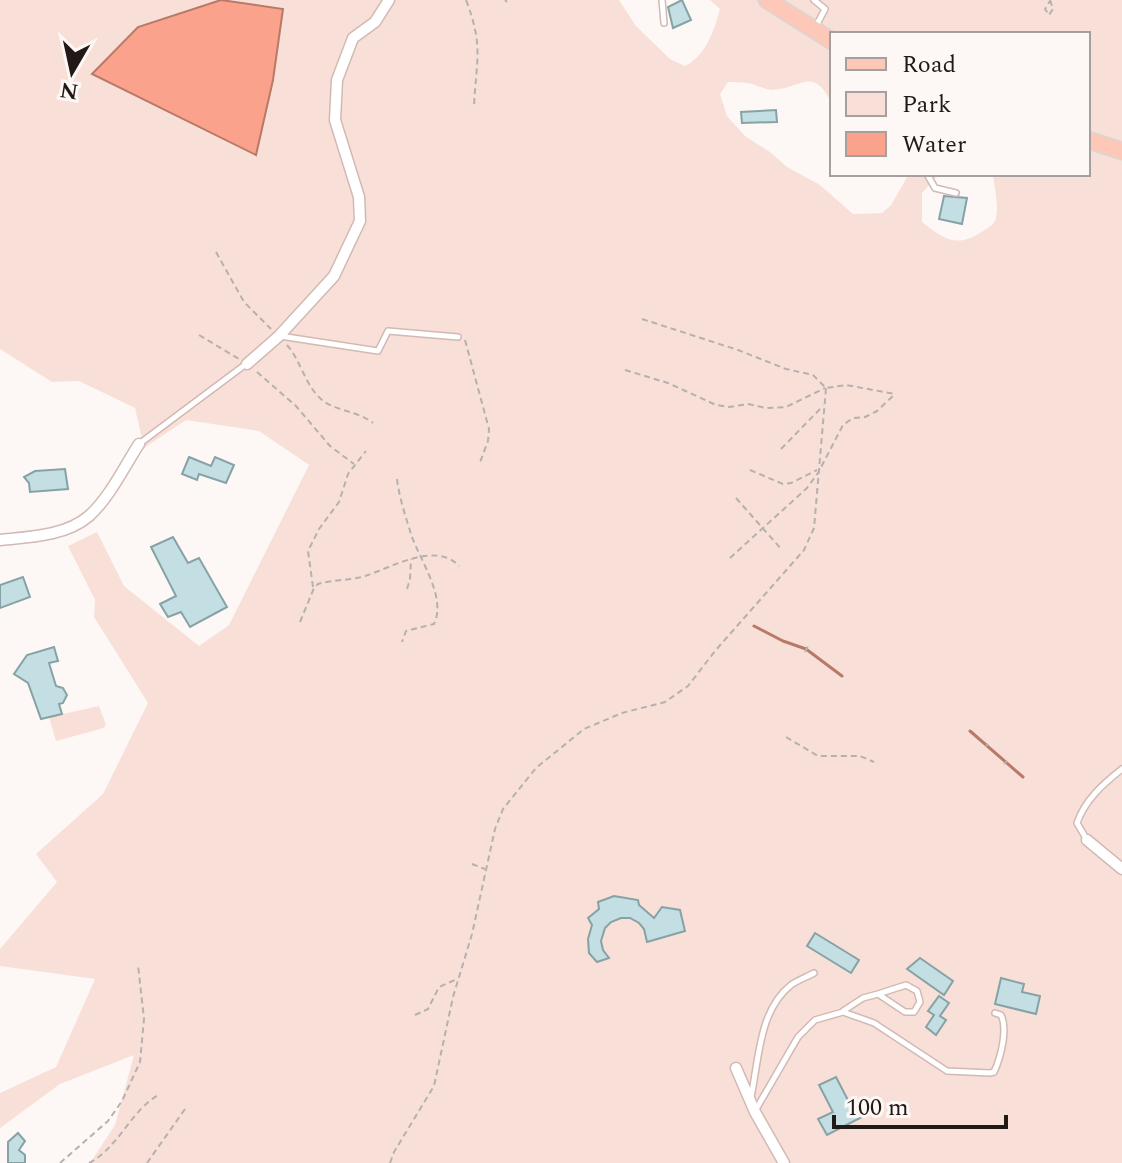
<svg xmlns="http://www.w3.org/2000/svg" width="1122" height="1163" font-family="Spectral,serif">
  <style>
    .green { fill: #f8e0d9; fill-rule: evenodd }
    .water { fill: #faa28b; stroke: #b97968; stroke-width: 2 }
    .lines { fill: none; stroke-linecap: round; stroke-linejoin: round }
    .stream { stroke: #b97968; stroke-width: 3 }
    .building { fill: #c3dfe3; stroke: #87a2a5; stroke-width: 2 }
    .service-casing { stroke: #d2b9b3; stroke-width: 8 }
    .minor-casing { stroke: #d2b9b3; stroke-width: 13 }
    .primary-casing { stroke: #d7d6d5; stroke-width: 19 }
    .path { stroke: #b6b0ae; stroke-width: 2; stroke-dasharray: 6 4; stroke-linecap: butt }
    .service { stroke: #fff; stroke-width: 5 }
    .minor { stroke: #fff; stroke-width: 10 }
    .primary { stroke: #fec8b9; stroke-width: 16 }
  </style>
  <rect width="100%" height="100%" fill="#fdf8f6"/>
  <g class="green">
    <path d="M0 0H619L636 26 670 59 685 66C706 56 714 30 720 9L710 0H1122V1163H90L115 1125 134 1055 60 1084 0 1128V1093L56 1067 95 979 0 966V949L57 882 36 854 103 794 148 703 94 617 95 600 68 546 97 532 124 586 199 646 229 625 309 465 259 431 186 420 144 448 135 408 79 381 52 382 0 349ZM832 34H1088V174H993C994 187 999 205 996 218 994 225 989 227 983 231 957 249 944 239 922 222V193L939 174H909L891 205 882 213 853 214 820 185 787 167 770 152 745 136 727 116 720 94 728 82C734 82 741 82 747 83 756 84 764 90 773 90 802 88 813 65 832 104Z"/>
    <polygon points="99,706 106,725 104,728 56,741 49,717"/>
  </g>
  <polygon class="water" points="221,0 283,9 273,80 256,155 92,74 138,27"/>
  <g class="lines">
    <g class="stream">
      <polyline points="754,626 783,641 806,649 842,676"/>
      <polyline points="970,731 1023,777"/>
    </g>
  </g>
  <g class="building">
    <polygon points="682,0 691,20 673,28 668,7"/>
    <polygon points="776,110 777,122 742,123 741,112"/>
    <polygon points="944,196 967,198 962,224 939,219"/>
    <polygon points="189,457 211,466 215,457 234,465 226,483 199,474 197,480 182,474"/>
    <polygon points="65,469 68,489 30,492 29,483 24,477 35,471"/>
    <polygon points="173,537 188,563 199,558 227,607 190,627 181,612 168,617 160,604 176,596 151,547"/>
    <polygon points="23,577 30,597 0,608 0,585"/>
    <polygon points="54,647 58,661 49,663 56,686 63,688 67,695 63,703 59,704 62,714 41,719 28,683 14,674 27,655"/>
    <polygon points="614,896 638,900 639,905 654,918 662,907 680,910 685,931 647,942 644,929 639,923 630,918 621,918 611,922 605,928 601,941 603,950 609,958 597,962 589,953 588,939 592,925 588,918 599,909 598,902"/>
    <polygon points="815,933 859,960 851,973 807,946"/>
    <polygon points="920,958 953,981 944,995 907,969"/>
    <polygon points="1001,978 1024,984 1022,992 1040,996 1036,1014 995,1004"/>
    <polygon points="939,996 949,1003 940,1016 946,1020 936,1035 926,1027 934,1015 928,1011"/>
    <polygon points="836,1077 851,1106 855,1104 862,1117 827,1135 818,1119 833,1112 819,1085"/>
    <polygon points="18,1133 25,1141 19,1150 25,1155 25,1163 8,1163 8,1142"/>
  </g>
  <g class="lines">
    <g class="service-casing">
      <g id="service">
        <polyline points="662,0 664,23"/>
        <polyline points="814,0 825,9 816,26"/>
        <polyline points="927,174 935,188 956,193"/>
        <polyline points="280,336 378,351 388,331 458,337"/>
        <polyline points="139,444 246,364"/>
        <path d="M1087 840 1077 823C1085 800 1103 784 1122 769"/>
        <polyline points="843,1011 863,998 878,994 905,1012 914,1012 920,1002 917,991 906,985 878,994"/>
        <path d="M751 1097C759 1059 759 1010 791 985 798 980 807 977 814 973"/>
        <path d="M755 1111 798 1037 815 1020 843 1012 874 1023 947 1071 990 1073 994 1072C1001 1057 1008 1029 1001 1015L995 1013"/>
      </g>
    </g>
    <g class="minor-casing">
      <g id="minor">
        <polyline points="247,364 279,336 334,276 360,221 359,197 335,120 337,80 353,38 375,22 389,0"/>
        <path d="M0 540C29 537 66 536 89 516 110 497 124 467 139 444"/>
        <polyline points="1087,840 1122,869"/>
        <polyline points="736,1068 755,1112 784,1163"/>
      </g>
    </g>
    <g class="primary-casing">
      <g id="primary">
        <polyline points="767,0 832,41"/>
        <polyline points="1088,140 1122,151"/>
      </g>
    </g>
    <g class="path">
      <path d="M466 0C484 47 476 60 474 107"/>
      <polyline points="505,0 507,2"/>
      <polyline points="1050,0 1053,9 1049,15 1045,9 1050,1"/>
      <polyline points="216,252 244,302 271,329"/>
      <polyline points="642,319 738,350 786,369 813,375 826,388 846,385 895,394"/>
      <polyline points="199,335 239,359"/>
      <polyline points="465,340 489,429 488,441 479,465"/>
      <path d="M287 345C301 361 305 385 321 399 334 411 356 410 373 423"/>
      <polyline points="625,370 668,383 716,405 729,407 748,404 766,408 786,407 825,388"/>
      <polyline points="257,372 296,406 330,446 354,464"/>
      <polyline points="781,449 823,406"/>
      <polyline points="750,470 783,484 791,483 817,470"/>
      <path d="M397 479C399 497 406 518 411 534 419 559 447 597 434 624L406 631 402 642"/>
      <polyline points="736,498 782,550"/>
      <polyline points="730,558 807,488 818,473 843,425 853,418 865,417 877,411 894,395"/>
      <polyline points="313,587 308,551 319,529 339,502 348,474 366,451"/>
      <polyline points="407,589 410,579 411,559"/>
      <path d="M300 622 314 588 318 584C334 579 352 581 368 575 392 567 436 541 459 566"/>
      <polyline points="805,652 808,646"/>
      <polyline points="786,737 818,756 860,756 874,762"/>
      <polyline points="986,746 988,744"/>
      <polyline points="1004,764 1007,761"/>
      <polyline points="472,864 485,869"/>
      <polyline points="415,1015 428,1009 439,987 457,979"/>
      <polyline points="60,1163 108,1121 122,1101 140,1062 144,1019 138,965"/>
      <path d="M89 1163C118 1148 130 1112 158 1095"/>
      <polyline points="147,1163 185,1109"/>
      <polyline points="390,1163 394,1152 434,1086 453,997 472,934 495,829 503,809 536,768 584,729 622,713 665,702 688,686 715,651 804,550 814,528 826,388"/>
    </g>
    <use href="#service" class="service"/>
    <use href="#minor" class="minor"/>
    <use href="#primary" class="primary"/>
  </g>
  <rect x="830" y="32" width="260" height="144" fill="#fdf8f6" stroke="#a59f9d" stroke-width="2"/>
  <rect x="846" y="58" width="40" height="12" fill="#fec8b9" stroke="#a59f9d" stroke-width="2"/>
  <text x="902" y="72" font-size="24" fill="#221917">Road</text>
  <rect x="846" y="92" width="40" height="24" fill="#f8e0d9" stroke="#a59f9d" stroke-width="2"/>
  <text x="902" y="112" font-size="24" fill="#221917">Park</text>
  <rect x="846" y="132" width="40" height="24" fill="#faa28b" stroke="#a59f9d" stroke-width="2"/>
  <text x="902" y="152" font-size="24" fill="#221917">Water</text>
  <g transform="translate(72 72) rotate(189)" stroke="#fdf8f6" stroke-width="6" paint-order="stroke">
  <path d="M0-6L14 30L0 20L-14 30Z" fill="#221917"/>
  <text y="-12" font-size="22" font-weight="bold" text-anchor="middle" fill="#221917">N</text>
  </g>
  <path d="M834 1115v12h172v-12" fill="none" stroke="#221917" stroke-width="4"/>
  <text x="846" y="1115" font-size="24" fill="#221917" stroke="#fdf8f6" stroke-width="6" paint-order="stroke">100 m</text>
</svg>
